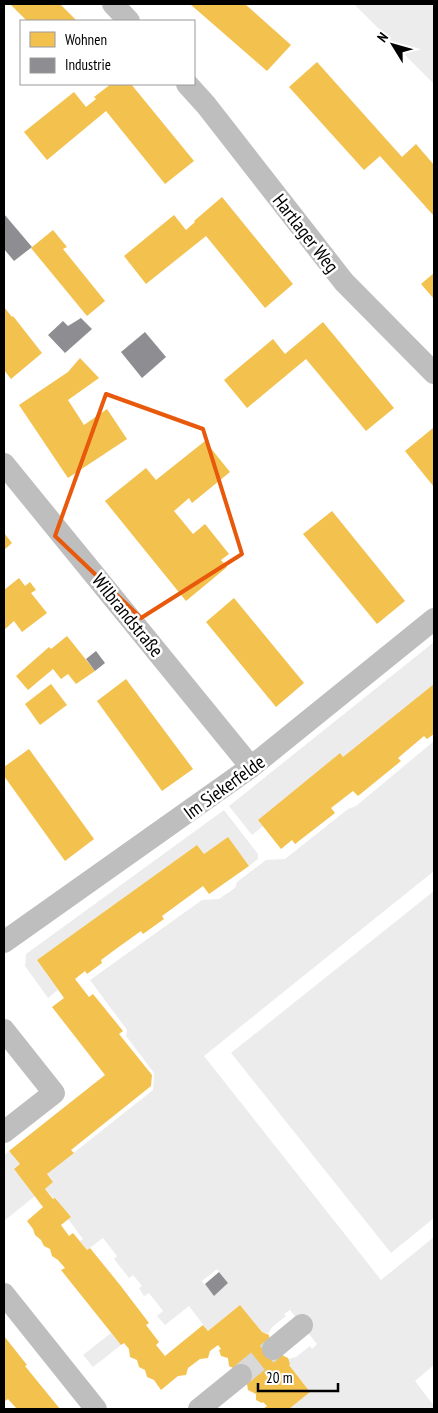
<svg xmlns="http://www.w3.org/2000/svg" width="438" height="1413" font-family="'PT Sans Narrow',sans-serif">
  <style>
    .green { fill: #ececec; fill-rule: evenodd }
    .homes { fill: #f2c14e }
    .industry { fill: #8d8d92 }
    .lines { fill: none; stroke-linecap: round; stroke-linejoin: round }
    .minor-tunnel { stroke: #d9d9d9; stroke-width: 22; stroke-dasharray: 22 11; stroke-linecap: butt }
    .minor { stroke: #bebebe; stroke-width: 22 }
    .marked { fill: none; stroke: #e8590c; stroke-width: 4; stroke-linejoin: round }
    .labels { text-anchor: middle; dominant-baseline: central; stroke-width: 5; stroke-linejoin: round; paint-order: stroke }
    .street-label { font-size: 19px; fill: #000; stroke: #fff }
  </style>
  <rect width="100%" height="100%" fill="#fff"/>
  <g class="green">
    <polygon points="354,4 434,4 434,85 432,82"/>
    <polygon points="434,642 434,684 343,757 340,753 258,820 263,826 252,835 229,806"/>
    <path d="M434 741V871L204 1056 381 1280 434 1237V1365L415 1381 434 1406V1409H289L310 1392 289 1365 288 1359 296 1357 310 1346 312 1349 317 1344 290 1310 284 1314 286 1316 272 1327 268 1334 262 1332 240 1305 208 1331 189 1306 165 1325 157 1316 163 1311 149 1293 144 1296 139 1288 142 1286 133 1275 129 1278 114 1259 117 1256 103 1238 87 1250 80 1241 83 1239 68 1219 71 1217 45 1189 53 1182 47 1174 153 1090 154 1073 126 1036 127 1030 90 980 202 900 219 899 235 888 237 882 266 860 285 859 348 809 356 806ZM217 1269 228 1283 214 1295 202 1281Z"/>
    <polygon points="224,810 258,854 258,859 249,866 228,837 204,854 197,845 37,960 58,990 48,998 25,966 26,954"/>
    <polygon points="434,891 434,1218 391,1253 231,1053"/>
    <polygon points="9,1151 20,1164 14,1169 35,1196 4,1221 4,1155"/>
    <polygon points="111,1333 121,1345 93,1367 83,1355"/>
  </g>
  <g class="homes">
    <polygon points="10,4 60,4 77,21 27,21"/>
    <polygon points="190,4 245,4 291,45 267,71"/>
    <polygon points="317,62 402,157 416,144 434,165 434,216 380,156 364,170 289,87"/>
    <polygon points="111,84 131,84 194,161 165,184 106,111 47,160 24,132 74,92 86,107 96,99 94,97"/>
    <polygon points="222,197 293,284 265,308 206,236 146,284 124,256 174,215 186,230 195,222 194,221"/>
    <polygon points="53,230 67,247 63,249 105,301 87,316 31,248"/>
    <polygon points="434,273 434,299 421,284"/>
    <polygon points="4,307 12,317 13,316 42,353 11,379 4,370"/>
    <polygon points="323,322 394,408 366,431 306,359 247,408 224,380 273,339 285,354"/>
    <polygon points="80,358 99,378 68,400 84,425 107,409 127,439 68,478 19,405 68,372"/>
    <polygon points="433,428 434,430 434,487 405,451"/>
    <polygon points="205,441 230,472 192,503 189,498 174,511 193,534 205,524 229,554 221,560 227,567 186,601 105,501 146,468 156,480"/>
    <polygon points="332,511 405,601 377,624 303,534"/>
    <polygon points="4,533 12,543 4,550"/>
    <polygon points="19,578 25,586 30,582 36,590 31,593 47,613 22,632 14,621 4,630 4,590"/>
    <polygon points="234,598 304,683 276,707 206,622"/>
    <polygon points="67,636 95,671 76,684 68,674 61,679 53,669 28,690 16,676 49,647 51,649"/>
    <polygon points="126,679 193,769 162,791 97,701"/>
    <polygon points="51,684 67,705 40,725 25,704"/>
    <polygon points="434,684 434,734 427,739 424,736 398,758 401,761 358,796 353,791 331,808 335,813 295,844 292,840 281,849 258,820 340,753 343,757"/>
    <polygon points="29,749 94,839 65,861 4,776 4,767"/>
    <polygon points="228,837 249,866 209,894 203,886 162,916 164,919 143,934 141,931 120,946 101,960 102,963 87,974 85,971 75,979 89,997 93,994 123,1031 119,1034 152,1075 151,1086 71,1150 74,1153 47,1174 53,1182 45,1189 53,1199 55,1198 71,1217 61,1225 69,1236 73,1233 87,1250 90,1248 120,1285 149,1323 146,1325 159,1342 156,1345 165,1356 203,1325 208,1331 240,1305 262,1332 269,1335 270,1341 282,1355 288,1358 290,1364 289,1365 310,1392 289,1409 263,1409 267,1406 263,1402 262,1403 256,1400 256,1394 248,1390 247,1384 235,1369 229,1366 228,1358 221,1356 219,1350 221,1349 218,1345 210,1351 208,1358 200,1359 188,1368 186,1375 178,1376 161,1390 154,1380 147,1377 145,1370 139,1367 137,1360 130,1357 129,1349 124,1343 121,1345 61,1270 65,1268 58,1260 52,1256 50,1249 44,1246 41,1240 35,1235 33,1229 27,1221 43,1207 14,1169 20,1164 9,1151 105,1075 52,1007 64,998 37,960 197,845 204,854"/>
    <polygon points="4,1336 27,1365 25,1366 60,1409 17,1409 8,1399 5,1401 4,1400"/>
  </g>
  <g class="industry">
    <polygon points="4,214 32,247 14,261 4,249"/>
    <polygon points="81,318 92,329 65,353 48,335 63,321 68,326"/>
    <polygon points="145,332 166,357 142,378 121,352"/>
    <polygon points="96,651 105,663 95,671 86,659"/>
    <polygon points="219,1272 228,1283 214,1296 205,1284"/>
  </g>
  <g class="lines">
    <polyline class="minor-tunnel" points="241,1375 273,1349"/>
    <g class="minor">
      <polyline points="113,4 129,21"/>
      <polyline points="187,84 206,105 344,282 434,373"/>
      <polyline points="4,464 251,767"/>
      <polyline points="4,942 251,767 434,619"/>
      <polyline points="4,1030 54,1093 4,1132"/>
      <polyline points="4,1294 96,1409"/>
      <polyline points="273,1349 302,1325"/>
      <polyline points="199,1409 241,1375"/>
    </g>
  </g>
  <path class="marked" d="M106 394 203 429 242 554 141 618 55 536Z"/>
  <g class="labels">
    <g class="street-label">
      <text transform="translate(306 233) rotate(52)">Hartlager Weg</text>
      <text transform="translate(128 615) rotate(51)">Wilbrandstraße</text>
      <text transform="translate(224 787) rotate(-36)">Im Siekerfelde</text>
    </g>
  </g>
  <rect width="438" height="1413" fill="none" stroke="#000000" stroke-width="10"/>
  <rect x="20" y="20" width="175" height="65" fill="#ffffff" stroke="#999999"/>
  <rect x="30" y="32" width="25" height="15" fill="#f2c14e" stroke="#999999"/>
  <text x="65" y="45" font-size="15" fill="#000000">Wohnen</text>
  <rect x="30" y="58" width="25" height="15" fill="#8d8d92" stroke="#999999"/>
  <text x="65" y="70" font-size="15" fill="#000000">Industrie</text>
  <g transform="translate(393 45) rotate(307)" stroke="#ffffff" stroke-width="4" paint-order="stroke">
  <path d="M0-4L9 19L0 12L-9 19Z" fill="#000000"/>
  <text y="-8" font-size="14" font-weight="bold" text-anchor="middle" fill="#000000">N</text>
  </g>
  <path d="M258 1383v8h80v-8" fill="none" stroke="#000000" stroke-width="2.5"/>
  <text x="266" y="1383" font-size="15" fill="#000000" stroke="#ffffff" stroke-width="4" paint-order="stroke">20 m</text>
</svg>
